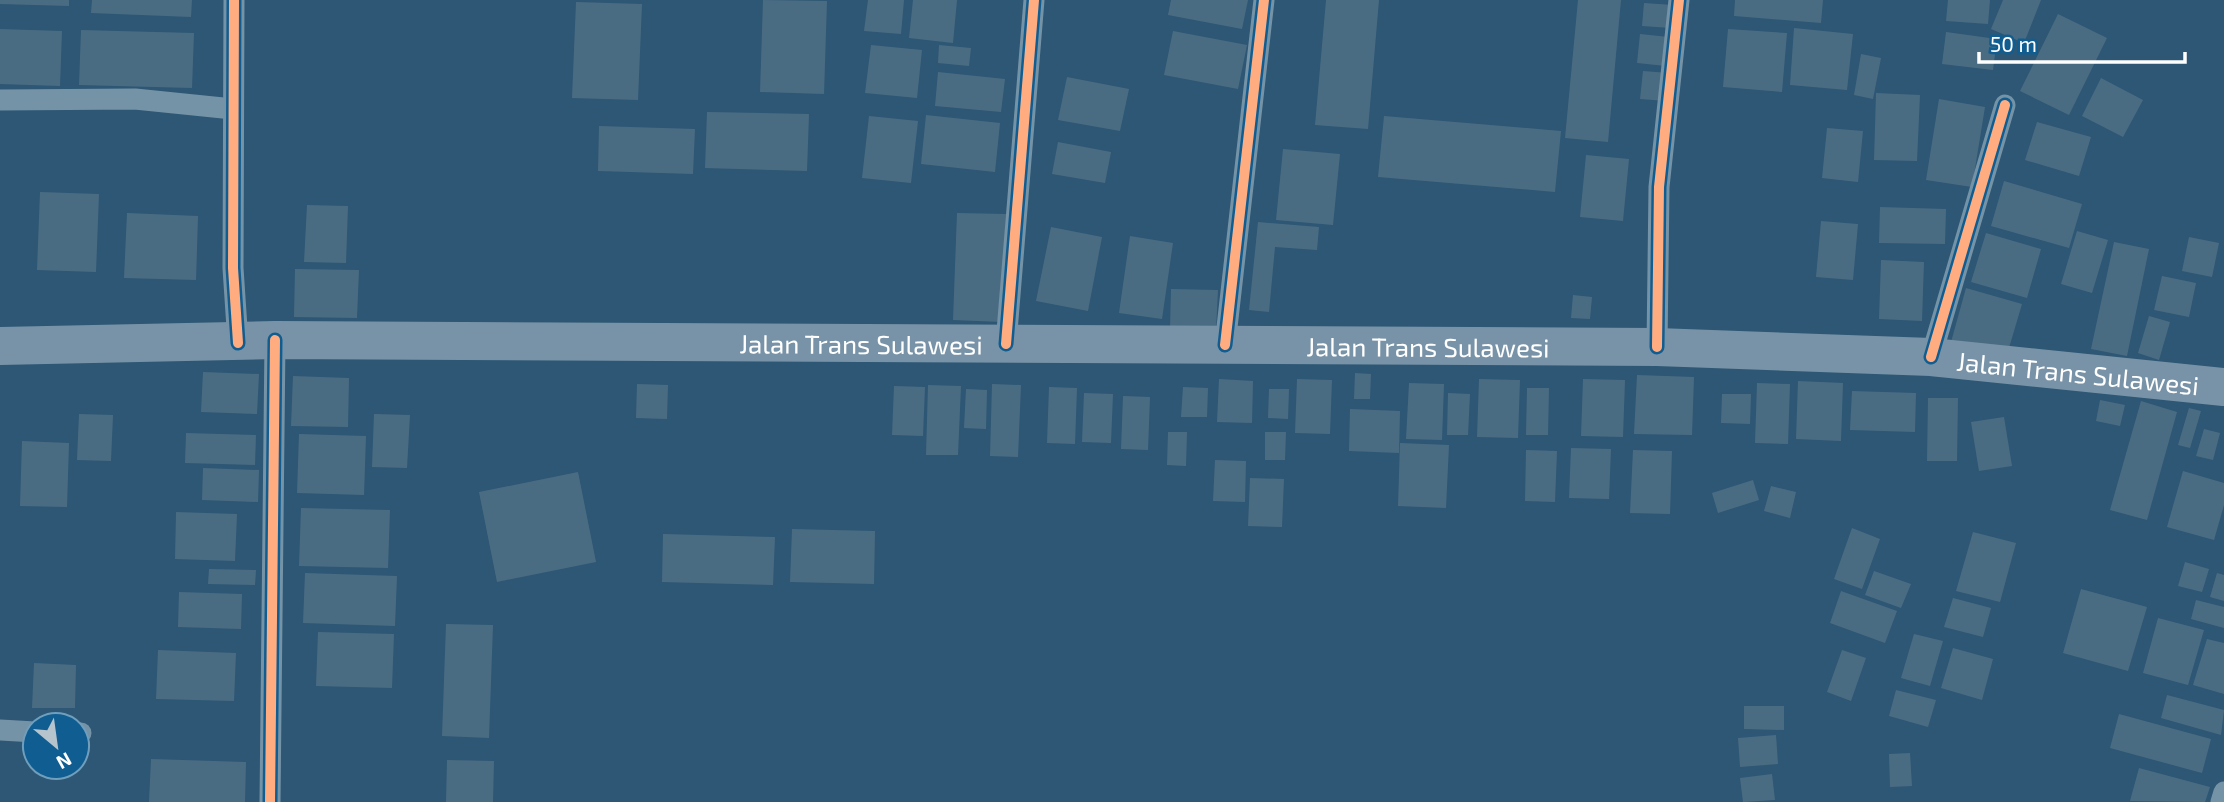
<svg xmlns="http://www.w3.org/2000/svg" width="2224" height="802" font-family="'Exo 2',sans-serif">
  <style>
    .building { fill: #4a6c83 }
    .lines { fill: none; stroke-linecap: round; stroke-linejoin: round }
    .street { stroke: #7593a7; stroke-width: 21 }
    .highway { stroke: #7893a7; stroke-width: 38 }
    .cycleway-casing { stroke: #105d91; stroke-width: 15 }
    .cycleway { stroke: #ffac80; stroke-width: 10 }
    .labels { text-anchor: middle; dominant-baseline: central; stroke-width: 7; stroke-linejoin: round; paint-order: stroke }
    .street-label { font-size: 26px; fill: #fff; stroke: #105d91 }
  </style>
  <rect width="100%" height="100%" fill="#2d5774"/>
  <g class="building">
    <polygon points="0,0 69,0 69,6 0,4"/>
    <polygon points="92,0 192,0 191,17 91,13"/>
    <polygon points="763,0 827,1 824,94 760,92"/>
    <polygon points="868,0 904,0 901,34 864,31"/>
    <polygon points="913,0 957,0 953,43 909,38"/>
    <polygon points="1171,0 1248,0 1242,29 1168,15"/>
    <polygon points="1326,0 1379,0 1368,129 1315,125"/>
    <polygon points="1578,0 1621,0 1608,142 1565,138"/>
    <polygon points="1735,0 1823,0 1821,23 1734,16"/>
    <polygon points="1948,0 1990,0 1988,24 1946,21"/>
    <polygon points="2003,0 2041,0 2024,43 1991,29"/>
    <polygon points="576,2 642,4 638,100 572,98"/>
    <polygon points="1644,3 1673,5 1671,28 1642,26"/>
    <polygon points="2058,14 2107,38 2069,115 2020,91"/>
    <polygon points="1794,28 1853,34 1847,90 1790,85"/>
    <polygon points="0,29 62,31 60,86 0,84"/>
    <polygon points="1728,29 1787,33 1782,92 1723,87"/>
    <polygon points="81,30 194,33 192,88 79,85"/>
    <polygon points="1173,31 1247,45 1238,89 1164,75"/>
    <polygon points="1946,32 1997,39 1993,70 1942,64"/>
    <polygon points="1640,34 1669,37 1666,66 1637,63"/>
    <polygon points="871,45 922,50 917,98 865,93"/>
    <polygon points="939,45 971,48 969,66 938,63"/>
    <polygon points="1861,54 1881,58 1873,99 1854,95"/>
    <polygon points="1643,71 1669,73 1666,101 1640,99"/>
    <polygon points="938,72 1005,79 1001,112 935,106"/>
    <polygon points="1067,77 1129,89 1120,131 1058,120"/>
    <polygon points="2101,78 2143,100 2123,137 2082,116"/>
    <polygon points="1876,93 1920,95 1917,161 1874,160"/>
    <polygon points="1939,99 1985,107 1972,187 1926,180"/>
    <polygon points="707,112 809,114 807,171 705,168"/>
    <polygon points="926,115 1000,123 995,172 921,164"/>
    <polygon points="869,116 918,121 911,183 862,178"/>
    <polygon points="1384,116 1561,131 1555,192 1378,177"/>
    <polygon points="2037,122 2091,137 2079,176 2025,160"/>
    <polygon points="599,126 695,129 693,174 598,171"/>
    <polygon points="1827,128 1863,131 1858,182 1822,178"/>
    <polygon points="1058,142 1111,152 1105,183 1052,174"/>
    <polygon points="1283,149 1340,154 1333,225 1276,220"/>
    <polygon points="1586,155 1629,159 1623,221 1580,217"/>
    <polygon points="2004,181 2082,204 2069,248 1991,226"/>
    <polygon points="40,192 99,194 96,272 37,270"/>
    <polygon points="307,205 348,206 346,263 304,262"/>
    <polygon points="1880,207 1946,209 1945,244 1879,243"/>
    <polygon points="127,213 198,216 196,280 124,278"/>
    <polygon points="957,213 1006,214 1002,322 953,320"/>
    <polygon points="1821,221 1858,224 1853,280 1816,277"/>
    <polygon points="1258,222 1319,227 1317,250 1275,247 1269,312 1249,310"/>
    <polygon points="1051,227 1102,237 1088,311 1036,301"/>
    <polygon points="2077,231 2108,240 2092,293 2061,284"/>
    <polygon points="1986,233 2041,249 2027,298 1971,282"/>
    <polygon points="1130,236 1173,243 1162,319 1119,313"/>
    <polygon points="2189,237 2219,243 2212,277 2182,271"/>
    <polygon points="2114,242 2149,249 2127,356 2091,349"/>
    <polygon points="1881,260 1924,262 1922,321 1879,319"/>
    <polygon points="295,269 359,270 357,318 294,317"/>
    <polygon points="2162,276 2196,283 2189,317 2154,310"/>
    <polygon points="1966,288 2022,304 2006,358 1951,342"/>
    <polygon points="1171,289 1218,290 1216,330 1170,329"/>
    <polygon points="1573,295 1592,297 1590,319 1571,318"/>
    <polygon points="2149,316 2170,322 2159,360 2138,353"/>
    <polygon points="203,372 259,374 257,414 201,412"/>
    <polygon points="1355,373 1371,374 1370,399 1354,399"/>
    <polygon points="1637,375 1694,377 1692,435 1634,434"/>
    <polygon points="293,376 349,378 348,427 291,426"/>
    <polygon points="1219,379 1253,381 1252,423 1217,422"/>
    <polygon points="1297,379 1332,380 1330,434 1295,433"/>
    <polygon points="1479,379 1520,380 1518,438 1477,437"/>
    <polygon points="1583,379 1625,380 1623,437 1581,436"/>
    <polygon points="1798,381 1843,383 1841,441 1796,439"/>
    <polygon points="1409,383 1444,384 1442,440 1406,439"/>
    <polygon points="1757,383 1790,384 1788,444 1755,443"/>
    <polygon points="637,384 668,385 667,419 636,418"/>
    <polygon points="992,384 1021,385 1018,457 990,456"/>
    <polygon points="928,385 961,386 958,455 926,455"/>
    <polygon points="894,386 925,387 923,436 892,435"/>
    <polygon points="1049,387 1077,388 1075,444 1047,443"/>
    <polygon points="1183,387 1208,388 1207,417 1181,417"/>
    <polygon points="1527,388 1549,388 1548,435 1526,435"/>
    <polygon points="966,389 987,390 986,429 964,428"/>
    <polygon points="1269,389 1289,389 1288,419 1268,418"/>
    <polygon points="1852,391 1916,393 1915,432 1850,430"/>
    <polygon points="1084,393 1113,394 1111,443 1082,442"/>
    <polygon points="1448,393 1470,394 1468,435 1447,435"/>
    <polygon points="1722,394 1751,394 1750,424 1721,423"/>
    <polygon points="1123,396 1150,397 1148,450 1121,449"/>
    <polygon points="1928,398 1958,398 1957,461 1927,461"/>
    <polygon points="2100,400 2125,405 2120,426 2096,421"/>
    <polygon points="2141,401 2177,412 2147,520 2110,510"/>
    <polygon points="2189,408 2201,411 2190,448 2178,445"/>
    <polygon points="1350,409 1400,411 1399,453 1349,451"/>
    <polygon points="79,414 113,415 111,461 77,460"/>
    <polygon points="374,414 410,415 407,468 372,467"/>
    <polygon points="2004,417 2012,466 1979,471 1971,422"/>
    <polygon points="2204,429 2220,433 2213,460 2196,456"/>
    <polygon points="1168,432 1187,432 1186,466 1167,465"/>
    <polygon points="1265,432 1286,432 1285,460 1265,460"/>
    <polygon points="186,433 256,435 255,465 185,463"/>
    <polygon points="299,434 366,436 364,495 297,493"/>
    <polygon points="22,441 69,443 67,507 20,506"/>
    <polygon points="1400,443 1449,445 1446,508 1398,506"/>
    <polygon points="1571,448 1611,449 1609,499 1569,498"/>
    <polygon points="1526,450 1557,451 1555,502 1525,501"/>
    <polygon points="1633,450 1672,451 1670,514 1630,513"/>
    <polygon points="1215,460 1246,461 1245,502 1213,501"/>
    <polygon points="203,468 259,470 258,502 202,500"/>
    <polygon points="2183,471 2224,483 2224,505 2214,540 2167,527"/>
    <polygon points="578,472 596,562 497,582 479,492"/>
    <polygon points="1250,478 1284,479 1282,527 1248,526"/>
    <polygon points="1753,480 1759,500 1718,513 1712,493"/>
    <polygon points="1771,486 1796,492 1790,518 1764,511"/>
    <polygon points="301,508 390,510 388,568 299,566"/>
    <polygon points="176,512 237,514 235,561 175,559"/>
    <polygon points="1852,528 1880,539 1862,589 1834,579"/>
    <polygon points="792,529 875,531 874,584 790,582"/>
    <polygon points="1973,532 2016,543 2000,602 1956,591"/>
    <polygon points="663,534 775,537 773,585 662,582"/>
    <polygon points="2185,562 2209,569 2202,592 2178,586"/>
    <polygon points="209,569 256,570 255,585 208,584"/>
    <polygon points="1874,571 1911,584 1901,608 1865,595"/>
    <polygon points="305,573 397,576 395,626 303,623"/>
    <polygon points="2217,573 2224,575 2224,601 2210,597"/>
    <polygon points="2081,589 2147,607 2128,671 2063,653"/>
    <polygon points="1841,591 1897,611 1885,643 1830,623"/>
    <polygon points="179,592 242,594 241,629 178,627"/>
    <polygon points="1953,598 1991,608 1983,637 1944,627"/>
    <polygon points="2196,600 2224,607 2224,628 2191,619"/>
    <polygon points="2158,618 2204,630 2188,685 2143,673"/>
    <polygon points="446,624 493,625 489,738 442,736"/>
    <polygon points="318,632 394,634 392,688 316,686"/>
    <polygon points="1914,634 1943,641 1930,686 1901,678"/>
    <polygon points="2207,639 2224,643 2224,694 2193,685"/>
    <polygon points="1953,648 1993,659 1982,700 1941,688"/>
    <polygon points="158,650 236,653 234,701 156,699"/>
    <polygon points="1842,650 1866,658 1851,701 1827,692"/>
    <polygon points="34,663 76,665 75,708 32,708"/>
    <polygon points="1896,690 1936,700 1928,727 1889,716"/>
    <polygon points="2167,695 2224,710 2221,735 2161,718"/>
    <polygon points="1744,706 1784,706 1784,730 1744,729"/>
    <polygon points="2119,714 2211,739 2202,773 2110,748"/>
    <polygon points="1776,735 1778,764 1740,767 1738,738"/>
    <polygon points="1910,753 1912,786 1890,787 1889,754"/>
    <polygon points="151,759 246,762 245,802 149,802"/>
    <polygon points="447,760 494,761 493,802 446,802"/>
    <polygon points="2139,768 2210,787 2205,802 2130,801"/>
    <polygon points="1772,774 1775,800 1743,802 1740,778"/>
  </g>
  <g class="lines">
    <g class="street">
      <polyline points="234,0 233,268 238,343"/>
      <polyline points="0,100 135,99 233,109"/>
      <polyline points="1006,344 1034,0"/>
      <polyline points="1225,345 1264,0"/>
      <polyline points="1657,347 1659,187 1679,0"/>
      <polyline points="1931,357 2005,105"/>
      <polyline points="0,730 35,732"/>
      <polyline points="77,733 81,733"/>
      <polyline points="270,802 275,340"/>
      <polyline points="2221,802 2224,792"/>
    </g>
    <path class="highway" id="s1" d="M0 346 275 340 1657 347 1931 357 2224 387"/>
    <g class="cycleway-casing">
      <g id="cycleway">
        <polyline points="234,0 233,268 238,343"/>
        <polyline points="1006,344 1034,0"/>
        <polyline points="1225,345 1264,0"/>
        <polyline points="1657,347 1659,187 1679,0"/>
        <polyline points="1931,357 2005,105"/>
        <polyline points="270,802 275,340"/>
      </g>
    </g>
    <use href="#cycleway" class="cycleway"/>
  </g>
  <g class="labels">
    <g class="street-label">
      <text stroke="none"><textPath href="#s1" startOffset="861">Jalan Trans Sulawesi</textPath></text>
      <text stroke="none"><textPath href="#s1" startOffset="1428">Jalan Trans Sulawesi</textPath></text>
      <text stroke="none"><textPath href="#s1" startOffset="2079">Jalan Trans Sulawesi</textPath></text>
    </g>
  </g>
  <g transform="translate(56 746) rotate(151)"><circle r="33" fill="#105d91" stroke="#709ebd" stroke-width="2"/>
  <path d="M0-5L12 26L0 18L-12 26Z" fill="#b6c4ce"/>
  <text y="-10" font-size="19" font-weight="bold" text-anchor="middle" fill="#ffffff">N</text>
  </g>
  <path d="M1979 52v10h206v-10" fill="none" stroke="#ffffff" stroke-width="3.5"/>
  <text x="1990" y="52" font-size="21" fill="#ffffff" stroke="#105d91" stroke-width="5" paint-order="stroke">50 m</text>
</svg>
